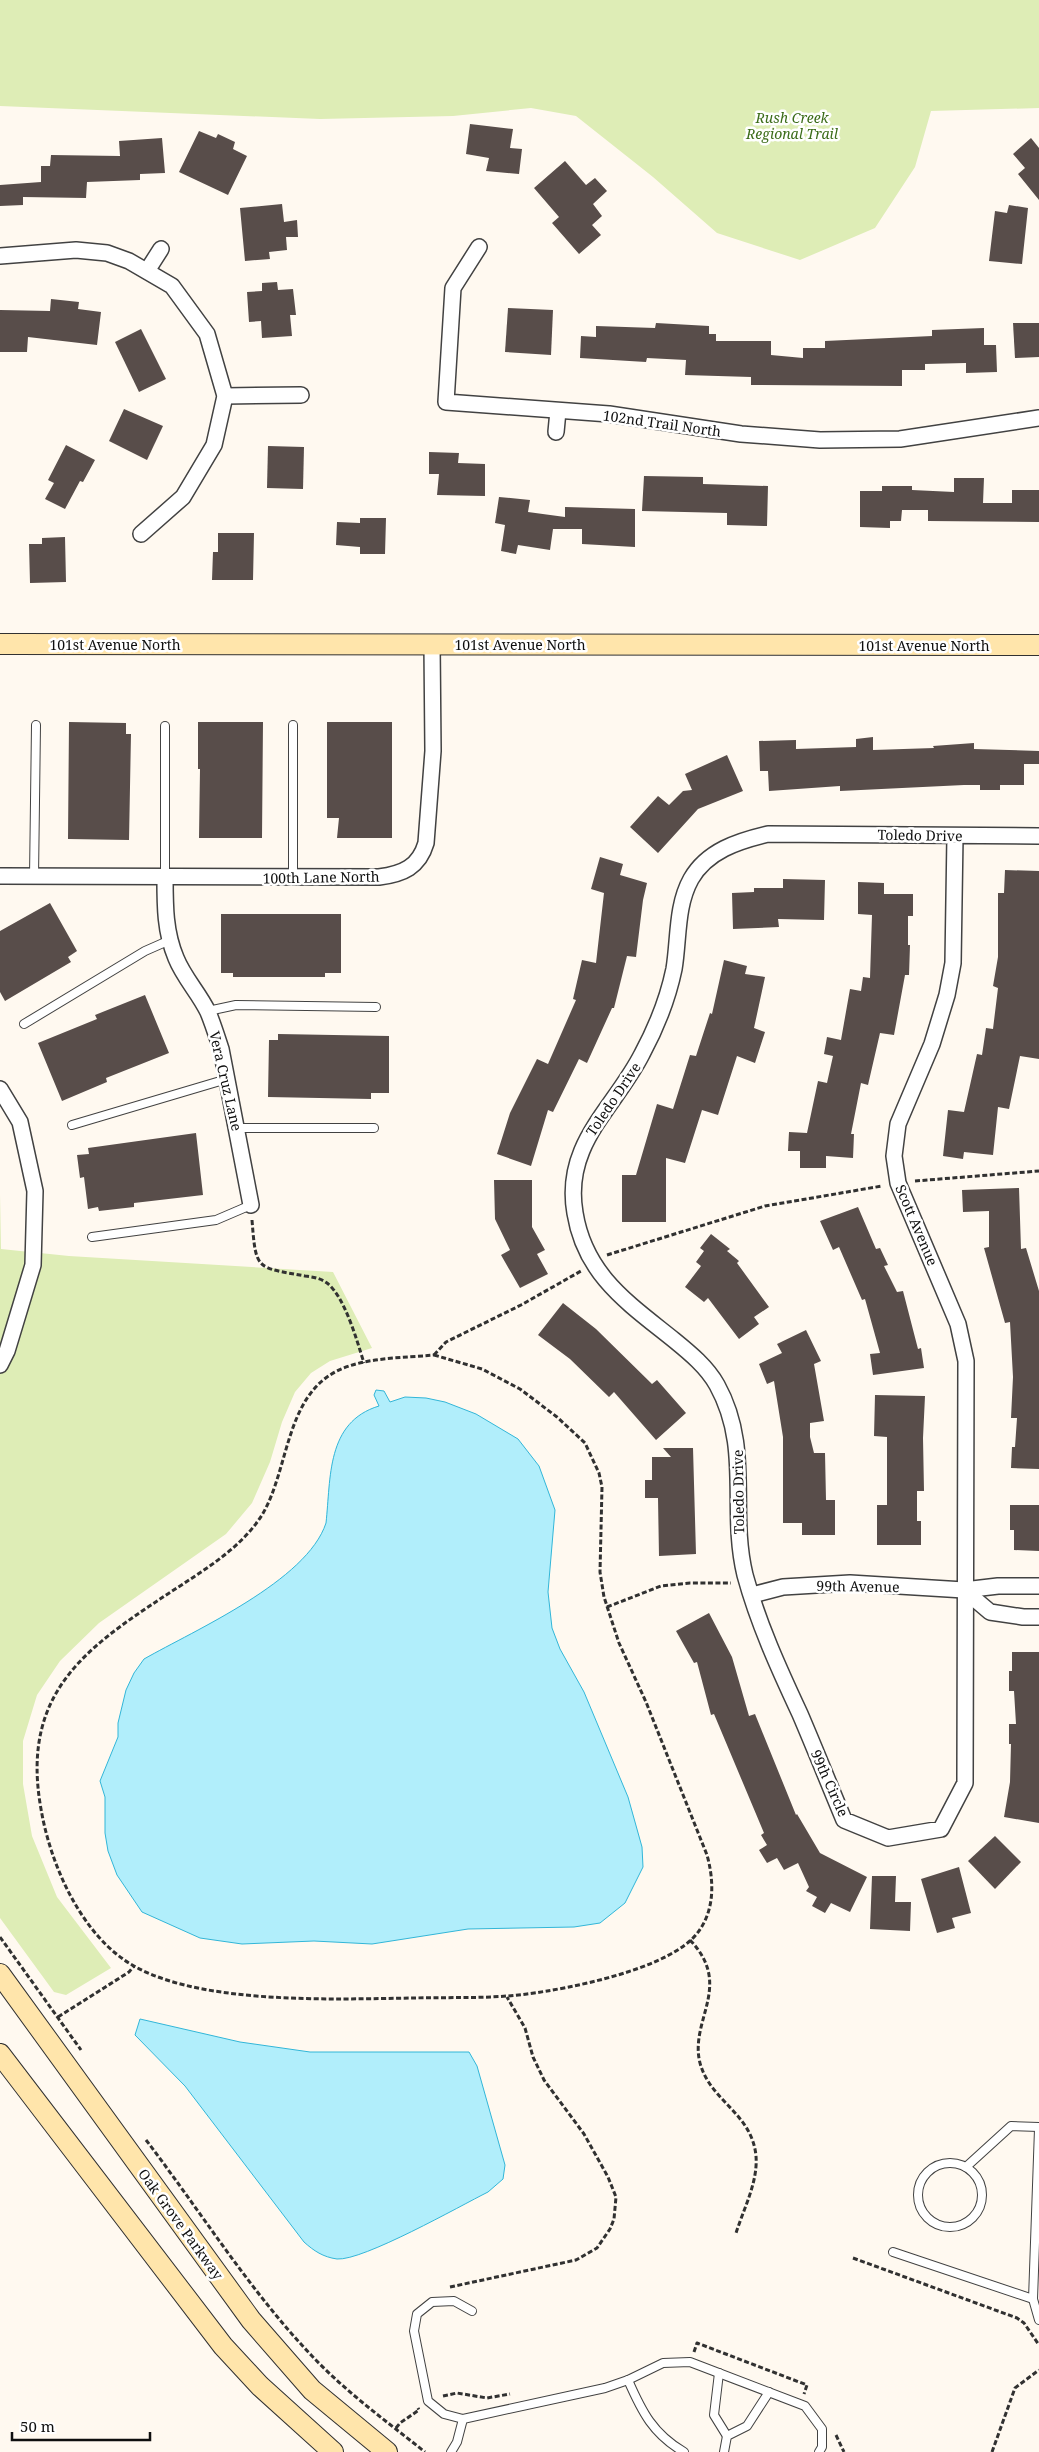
<svg xmlns="http://www.w3.org/2000/svg" width="1039" height="2452" font-family="'Noto Serif',serif">
  <style>
    .green { fill: #deedb6 }
    .water { fill: #b1eefb; stroke: #32b6d8 }
    .building { fill: #584d4a }
    .lines { fill: none; stroke-linecap: round; stroke-linejoin: round }
    .lane-casing { stroke: #424242; stroke-width: 10 }
    .street-casing { stroke: #424242; stroke-width: 18 }
    .secondary-casing { stroke: #313131; stroke-width: 22 }
    .path { stroke: #313131; stroke-width: 3; stroke-dasharray: 5 2.5; stroke-linecap: butt }
    .lane { stroke: #fff; stroke-width: 8 }
    .street { stroke: #fff; stroke-width: 15 }
    .secondary { stroke: #ffe5ab; stroke-width: 20 }
    .labels { text-anchor: middle; dominant-baseline: central; stroke-width: 5; stroke-linejoin: round; paint-order: stroke }
    .park-label { font-size: 14px; font-style: italic; fill: #3b6c19; stroke: #fff }
    .street-label { font-size: 14px; fill: #0f0f0f; stroke: #fff }
  </style>
  <rect width="100%" height="100%" fill="#fff9f0"/>
  <g class="green">
    <polygon points="0,0 1039,0 1039,108 931,111 915,167 875,228 800,260 717,233 653,177 576,116 531,108 453,116 320,119 0,106"/>
    <polygon points="0,1194 1,1249 69,1256 333,1272 372,1348 330,1361 311,1373 295,1392 282,1422 270,1462 252,1503 226,1534 99,1623 60,1661 37,1695 23,1741 23,1784 32,1836 57,1897 111,1968 66,1995 54,1992 0,1918"/>
  </g>
  <g class="water">
    <path d="M376 1390 384 1391 390 1402 405 1397 426 1398 445 1402 476 1414 518 1439 539 1466 555 1510 548 1592 552 1628 560 1649 584 1692 628 1797 642 1847 643 1867 625 1903 600 1923 574 1927 468 1929 372 1944 314 1941 242 1944 200 1938 142 1912 117 1875 108 1851 105 1833V1797L100 1781 118 1737V1723L126 1690 134 1673 144 1659C195 1630 307 1581 326 1523 331 1478 326 1422 379 1406L374 1395Z"/>
    <path d="M140 2019 240 2042 310 2052H469L477 2066 505 2165 503 2179 488 2192C460 2206 363 2261 337 2259 323 2257 314 2251 304 2242L185 2086 135 2035Z"/>
  </g>
  <g class="building">
    <polygon points="470,124 513,129 510,148 522,149 519,174 486,171 489,158 466,154"/>
    <polygon points="199,131 216,138 218,134 235,142 233,149 247,156 228,195 179,172"/>
    <polygon points="162,138 165,173 140,174 140,180 87,182 86,198 23,197 23,205 0,206 0,185 41,182 41,166 50,166 51,155 120,156 119,141"/>
    <polygon points="1031,138 1039,148 1039,200 1018,174 1025,168 1013,154"/>
    <polygon points="565,161 586,185 595,178 607,191 593,204 602,216 592,225 601,235 579,254 552,223 559,217 534,188"/>
    <polygon points="282,204 284,222 297,220 298,237 286,237 287,250 269,252 270,259 245,261 240,208"/>
    <polygon points="1009,205 1028,208 1022,264 989,261 995,211 1007,213"/>
    <polygon points="277,282 278,290 293,289 296,315 290,315 292,336 262,338 261,321 249,322 247,292 262,291 262,283"/>
    <polygon points="51,299 79,302 78,309 101,312 97,345 28,337 27,352 0,352 0,310 50,311"/>
    <polygon points="508,308 553,310 551,355 505,352"/>
    <polygon points="656,323 709,326 709,334 716,334 716,341 771,341 771,355 803,358 803,348 825,348 825,341 932,336 932,330 984,328 984,345 996,345 997,372 966,373 966,363 925,364 925,370 902,370 902,386 751,385 751,377 685,375 686,360 647,358 646,362 580,358 581,336 596,337 596,326 655,328"/>
    <polygon points="1013,323 1039,323 1039,357 1015,358"/>
    <polygon points="141,329 166,379 139,392 115,342"/>
    <polygon points="124,409 163,426 147,460 109,441"/>
    <polygon points="66,445 95,460 83,482 80,481 65,509 45,499 54,483 48,480"/>
    <polygon points="268,446 304,447 303,489 267,488"/>
    <polygon points="429,452 459,453 458,463 485,464 485,496 437,495 439,474 429,474"/>
    <polygon points="644,476 703,477 703,484 768,486 767,526 727,525 727,513 642,511"/>
    <polygon points="954,478 984,478 983,503 1012,503 1012,490 1039,490 1039,522 928,521 928,510 902,510 901,521 890,521 890,528 860,527 860,491 882,491 882,486 912,486 912,490 954,492"/>
    <polygon points="499,497 530,500 528,512 565,517 565,507 635,509 635,547 582,544 582,529 553,529 550,550 518,545 516,554 501,551 505,525 495,523"/>
    <polygon points="360,518 386,518 385,554 360,554 360,547 336,545 337,522 360,523"/>
    <polygon points="218,533 254,533 253,580 212,580 213,552 218,552"/>
    <polygon points="65,537 66,582 30,583 29,544 42,544 42,538"/>
    <polygon points="69,722 126,723 126,734 131,734 129,840 68,839"/>
    <polygon points="198,722 263,722 262,838 199,838 200,769 198,769"/>
    <polygon points="327,722 392,722 392,838 337,838 339,818 327,818"/>
    <polygon points="873,737 873,750 934,748 933,746 974,743 974,749 1039,751 1039,764 1024,764 1024,785 1000,785 1000,790 980,790 980,785 964,785 840,791 840,786 769,791 768,771 760,771 759,741 796,740 796,749 856,747 856,739"/>
    <polygon points="727,755 743,791 698,809 658,853 630,827 658,796 669,805 683,791 692,790 685,774"/>
    <polygon points="600,857 623,864 620,875 647,883 643,900 636,957 627,956 614,1008 612,1008 587,1063 579,1059 553,1112 548,1110 531,1166 497,1154 510,1113 537,1059 548,1064 576,1000 573,999 582,960 596,963 604,893 591,889"/>
    <polygon points="1005,870 1039,871 1039,1059 1020,1056 1009,1109 998,1107 993,1155 964,1152 963,1159 943,1156 948,1110 964,1112 977,1054 982,1055 986,1028 993,1029 998,988 993,986 998,957 998,893 1004,893"/>
    <polygon points="783,879 825,880 824,920 778,919 779,927 733,929 732,893 754,892 754,888 783,888"/>
    <polygon points="858,882 884,883 884,894 913,894 913,916 908,916 908,945 910,945 909,975 905,975 894,1035 880,1033 868,1085 861,1083 851,1134 854,1134 853,1158 826,1156 826,1168 800,1168 800,1151 788,1151 789,1132 807,1133 818,1081 827,1083 833,1056 824,1054 827,1037 841,1040 850,989 861,991 863,977 870,978 872,915 858,914"/>
    <polygon points="50,903 77,951 68,957 71,962 5,1001 0,992 0,931"/>
    <polygon points="221,914 341,914 341,973 325,973 325,977 233,977 233,973 221,973"/>
    <polygon points="724,960 747,966 745,974 765,977 754,1028 765,1032 755,1063 737,1056 718,1115 702,1110 685,1163 666,1158 666,1222 622,1222 622,1175 636,1175 657,1104 673,1109 690,1055 696,1056 710,1013 712,1014"/>
    <polygon points="145,995 169,1053 106,1078 107,1082 62,1101 38,1043 97,1019 95,1015"/>
    <polygon points="278,1034 389,1036 389,1093 371,1093 371,1099 268,1097 269,1040 278,1040"/>
    <polygon points="196,1133 203,1195 134,1203 134,1207 99,1211 98,1207 88,1209 84,1177 80,1178 77,1155 89,1154 88,1148"/>
    <polygon points="494,1180 532,1180 532,1227 545,1250 537,1254 548,1274 520,1288 501,1255 510,1250 495,1219"/>
    <polygon points="1019,1188 1021,1249 1026,1248 1039,1291 1039,1469 1011,1468 1012,1447 1015,1447 1017,1418 1011,1418 1013,1377 1010,1322 1005,1323 984,1248 989,1247 989,1211 963,1212 962,1190"/>
    <polygon points="858,1207 876,1249 880,1248 888,1265 884,1266 897,1292 903,1291 918,1349 921,1348 924,1368 873,1375 870,1354 880,1353 865,1299 862,1300 839,1247 833,1250 820,1221"/>
    <polygon points="711,1234 730,1249 727,1251 739,1261 737,1263 769,1307 754,1317 759,1324 739,1339 708,1298 704,1302 685,1287 701,1266 696,1262 704,1251 700,1248"/>
    <polygon points="563,1303 596,1329 652,1384 657,1380 686,1413 656,1440 614,1392 609,1397 570,1359 538,1335"/>
    <polygon points="806,1330 821,1361 814,1364 824,1421 810,1423 810,1437 814,1453 825,1453 826,1500 835,1500 835,1535 802,1535 802,1523 783,1523 783,1437 774,1381 767,1384 759,1364 782,1353 777,1344"/>
    <polygon points="875,1395 925,1396 923,1438 924,1491 917,1491 917,1521 921,1521 921,1545 877,1545 877,1505 887,1505 887,1437 874,1436"/>
    <polygon points="663,1448 693,1448 696,1554 659,1556 658,1498 645,1498 645,1480 652,1480 652,1457 671,1457"/>
    <polygon points="1010,1505 1039,1505 1039,1551 1014,1550 1014,1530 1010,1530"/>
    <polygon points="709,1613 732,1657 749,1716 755,1714 796,1815 797,1814 820,1853 867,1877 850,1912 831,1903 825,1913 812,1906 817,1897 806,1891 809,1887 798,1863 784,1870 777,1858 767,1863 759,1850 767,1845 761,1835 764,1833 714,1714 711,1715 697,1662 694,1663 676,1631"/>
    <polygon points="1012,1652 1039,1652 1039,1823 1004,1817 1010,1782 1011,1744 1009,1744 1009,1724 1016,1724 1014,1691 1009,1691 1009,1671 1012,1671"/>
    <polygon points="995,1836 1021,1862 995,1889 968,1861"/>
    <polygon points="959,1867 971,1913 952,1918 955,1928 937,1933 921,1879"/>
    <polygon points="872,1876 896,1876 895,1902 911,1902 910,1931 870,1929"/>
  </g>
  <g class="lines">
    <g class="lane-casing">
      <g id="lane">
        <polyline points="293,725 293,877"/>
        <polyline points="34,877 36,725"/>
        <polyline points="165,878 165,726"/>
        <polyline points="208,1011 236,1005 376,1007"/>
        <polyline points="24,1024 145,951 170,940"/>
        <polyline points="72,1125 227,1079"/>
        <polyline points="237,1128 374,1128"/>
        <polyline points="92,1237 216,1220 251,1205"/>
        <polyline points="1039,2129 1033,2299 1039,2320"/>
        <circle cx="950" cy="2195" r="32"/>
        <polyline points="966,2167 1011,2126 1039,2127"/>
        <polyline points="893,2252 1033,2299"/>
        <polyline points="719,2373 714,2415 727,2436"/>
        <path d="M628 2380C642 2412 653 2434 684 2452"/>
        <polyline points="463,2419 444,2414 428,2401 414,2331 417,2314 432,2302 454,2301 472,2311"/>
        <polyline points="451,2452 457,2442 463,2419 605,2388 628,2380 663,2363 690,2362 805,2406 822,2429 822,2447 819,2452"/>
        <polyline points="724,2452 727,2436 747,2426 769,2392"/>
      </g>
    </g>
    <g class="street-casing">
      <g id="street">
        <polyline points="479,247 453,288 446,402 609,414 741,434 820,440 900,439 1039,418"/>
        <polyline points="0,256 76,250 107,253 129,261 172,286 207,334 225,396 214,445 183,497 141,534"/>
        <polyline points="147,271 161,249"/>
        <polyline points="225,396 301,395"/>
        <polyline points="556,432 558,411"/>
        <path d="M955 836 953 963 947 995 932 1044 898 1124 894 1156 898 1183 958 1324 966 1361 965 1783 941 1829 888 1838 844 1820C829 1784 815 1749 800 1714 779 1669 758 1623 745 1575 729 1509 752 1448 717 1385 707 1367 690 1353 674 1340 628 1303 585 1275 575 1213 563 1144 614 1109 642 1054 656 1028 668 998 674 969 679 939 676 906 691 879 707 851 738 841 768 834L1039 836"/>
        <path d="M0 876 379 877C403 874 419 867 426 843L433 751 432 644"/>
        <path d="M165 878C165 906 165 932 176 958 184 978 199 993 208 1012 213 1024 217 1037 221 1049L251 1205"/>
        <polyline points="0,1089 20,1122 35,1191 33,1265 7,1351 0,1365"/>
        <polyline points="964,1590 990,1612 1023,1617 1039,1617"/>
        <polyline points="752,1595 783,1587 850,1583 964,1590 998,1586 1039,1586"/>
      </g>
    </g>
    <g class="secondary-casing">
      <g id="secondary">
        <polyline points="0,644 1039,645"/>
        <polyline points="0,1974 251,2320 312,2390 387,2452"/>
        <polyline points="0,2054 223,2346 260,2386 333,2452"/>
      </g>
    </g>
    <g class="path">
      <polyline points="915,1181 1039,1171"/>
      <path d="M252 1220C256 1271 256 1267 305 1276 313 1277 320 1278 327 1283 345 1297 357 1341 364 1363"/>
      <polyline points="607,1255 765,1206 882,1186"/>
      <path d="M434 1355 482 1369 520 1389 557 1417 585 1443 599 1473 602 1487 600 1572 604 1597 619 1643 646 1702 707 1855C715 1884 715 1917 691 1940 657 1971 572 1988 527 1994 489 1999 451 1997 413 1998 334 1999 188 2006 123 1959 78 1927 50 1862 41 1809 19 1687 93 1643 183 1584 212 1565 243 1545 262 1515 289 1470 285 1397 337 1371 365 1357 404 1358 434 1355Z"/>
      <polyline points="434,1355 446,1342 521,1305 581,1271"/>
      <polyline points="607,1607 661,1586 690,1583 731,1583"/>
      <polyline points="0,1937 81,2050"/>
      <path d="M690 1940C734 1986 689 2020 700 2063 710 2101 752 2113 756 2156 758 2182 744 2208 736 2233"/>
      <polyline points="58,2017 129,1972 134,1966"/>
      <path d="M146 2140C201 2212 250 2291 312 2356 346 2392 386 2421 425 2452"/>
      <polyline points="853,2258 1017,2318 1024,2323 1039,2345"/>
      <polyline points="450,2287 576,2260 597,2248 610,2229 614,2219 616,2197 608,2177 584,2134 544,2080 533,2057 525,2028 507,1997"/>
      <polyline points="694,2352 697,2343 807,2385 804,2394"/>
      <polyline points="443,2396 457,2393 487,2398 510,2394"/>
      <polyline points="396,2428 400,2423 419,2410 418,2408"/>
      <polyline points="836,2435 844,2452"/>
      <polyline points="992,2452 1015,2388 1039,2370"/>
    </g>
    <use href="#lane" class="lane"/>
    <use href="#street" class="street"/>
    <use href="#secondary" class="secondary"/>
  </g>
  <g class="labels">
    <g class="park-label">
      <text x="792" y="117">Rush Creek<tspan x="792" dy="16">Regional Trail</tspan></text>
    </g>
    <g class="street-label">
      <text transform="translate(662 423) rotate(8)">102nd Trail North</text>
      <text x="115" y="644">101st Avenue North</text>
      <text x="520" y="644">101st Avenue North</text>
      <text x="924" y="645">101st Avenue North</text>
      <text transform="translate(920 835) rotate(1)">Toledo Drive</text>
      <text transform="translate(321 877) rotate(-1)">100th Lane North</text>
      <text transform="translate(226 1081) rotate(77)">Vera Cruz Lane</text>
      <text transform="translate(613 1099) rotate(-56)">Toledo Drive</text>
      <text transform="translate(917 1225) rotate(67)">Scott Avenue</text>
      <text transform="translate(738 1492) rotate(-91)">Toledo Drive</text>
      <text transform="translate(858 1586) rotate(1)">99th Avenue</text>
      <text transform="translate(830 1783) rotate(66)">99th Circle</text>
      <text transform="translate(181 2224) rotate(54)">Oak Grove Parkway</text>
    </g>
  </g>
  <path d="M12 2432v8h138v-8" fill="none" stroke="#0f0f0f" stroke-width="2.5"/>
  <text x="20" y="2432" font-size="15" fill="#0f0f0f" stroke="#ffffff" stroke-width="4" paint-order="stroke">50 m</text>
</svg>
